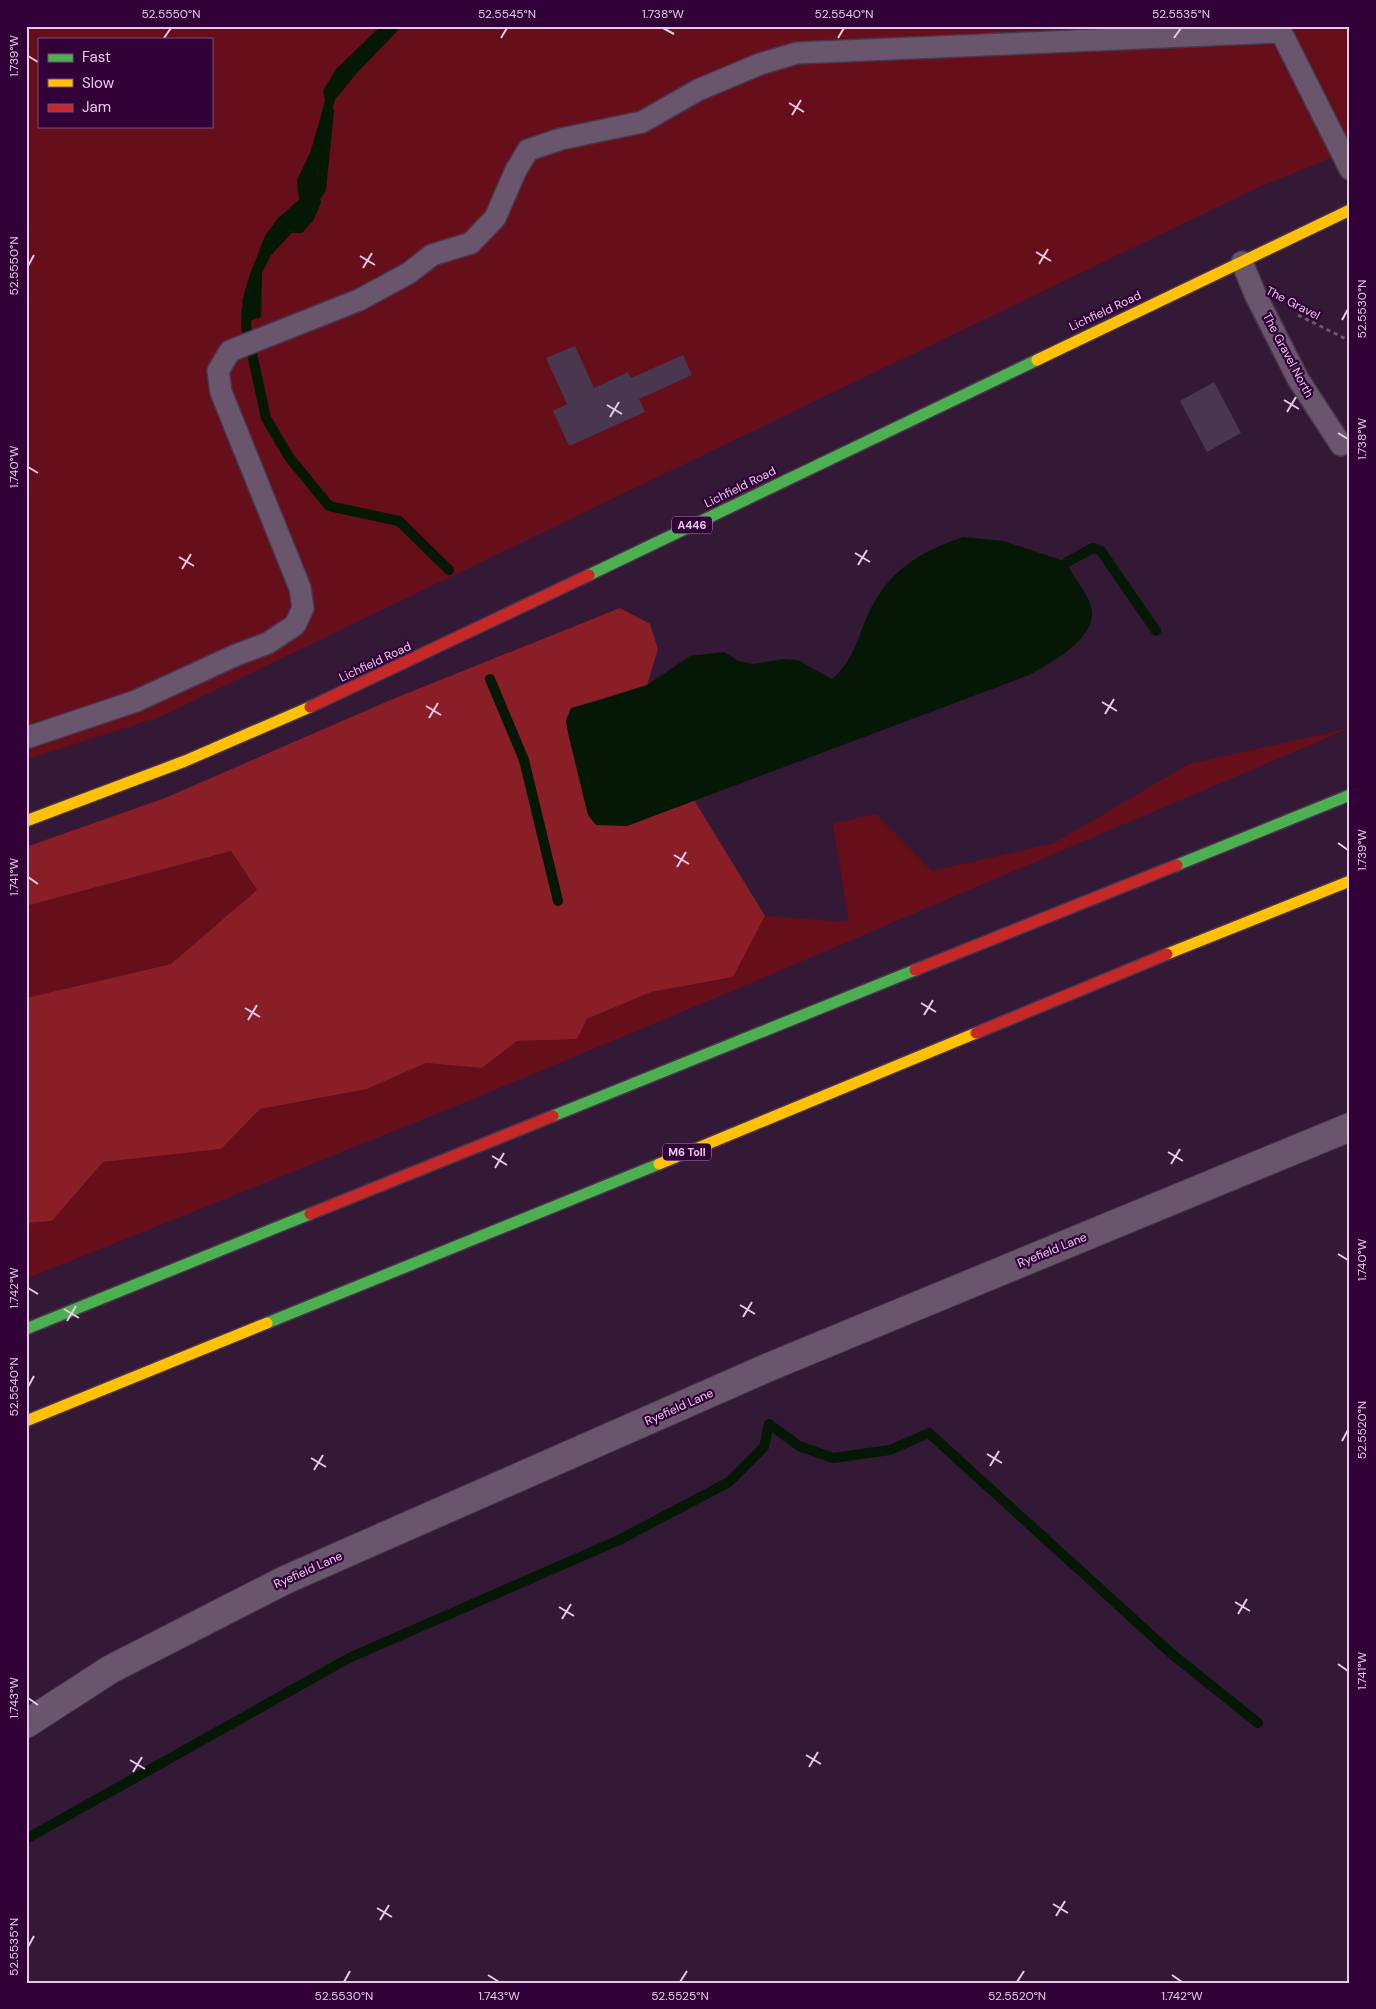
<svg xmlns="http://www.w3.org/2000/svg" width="1376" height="2009" font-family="'DM Sans',sans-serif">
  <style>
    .green { fill: #660e19; fill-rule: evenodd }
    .forest { fill: #891e27 }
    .water { fill: #051805 }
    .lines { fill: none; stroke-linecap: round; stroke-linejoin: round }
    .stream { stroke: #051805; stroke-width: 10 }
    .building { fill: #493750 }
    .lane-casing { stroke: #4a364c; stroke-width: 24 }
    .street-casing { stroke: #4a364c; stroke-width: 30 }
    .fast-casing { stroke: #4a364c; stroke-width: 14 }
    .slow-casing { stroke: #4a364c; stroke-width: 14 }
    .jam-casing { stroke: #4a364c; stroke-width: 14 }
    .path { stroke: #6b596d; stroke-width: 3; stroke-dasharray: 4 4; stroke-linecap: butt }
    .lane { stroke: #6a566c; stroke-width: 21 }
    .street { stroke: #6a566c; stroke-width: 28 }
    .fast { stroke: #4caf50; stroke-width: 11 }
    .slow { stroke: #ffc107; stroke-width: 11 }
    .jam { stroke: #c62828; stroke-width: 11 }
    .ticks { fill: none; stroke: #e6c9e8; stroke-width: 2 }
    .labels { text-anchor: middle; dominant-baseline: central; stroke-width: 4.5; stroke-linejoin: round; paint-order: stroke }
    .shield { fill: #320137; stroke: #b08db3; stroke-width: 1 }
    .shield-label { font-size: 11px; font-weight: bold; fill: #e6c9e8 }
    .street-label { font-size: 12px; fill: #e6c9e8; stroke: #320137 }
    .neatline { fill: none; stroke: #e6c9e8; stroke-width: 2 }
    .ticks-label { font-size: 12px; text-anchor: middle; fill: #e6c9e8 }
  </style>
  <rect width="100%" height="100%" fill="#331935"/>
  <g class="green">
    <path d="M26 26H1350V150L1257 188 162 716 26 760ZM39 39H211V126H39Z"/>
    <polygon points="1350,728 730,992 454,1107 26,1279 26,1223 52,1221 103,1162 221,1149 260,1109 367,1089 426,1063 482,1068 517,1041 577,1039 587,1019 651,992 733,977 765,916 849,922 833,824 876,814 932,871 1054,843 1189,764"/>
    <polygon points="231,851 257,891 171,964 26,998 26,906"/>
  </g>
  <polygon class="forest" points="620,608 650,624 658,649 647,685 571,708 566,721 588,815 627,826 694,800 765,916 733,977 651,992 587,1019 577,1039 517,1041 482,1068 426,1063 367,1089 260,1109 221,1149 103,1162 52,1221 26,1223 26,998 171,964 257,890 231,851 26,906 26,847 165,798 393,699"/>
  <g class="water">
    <polygon points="381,26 402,26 356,74 335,100 321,145 317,177 321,203 313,221 302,233 282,233 262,273 261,317 247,322 242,301 250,274 265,236 278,218 299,200 297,180 310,153 319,123 325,100 323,91 336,69"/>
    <path d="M963 537 1004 541 1067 562C1072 579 1090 593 1092 611 1095 640 1050 663 1029 675L627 826 596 825 588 815 568 733 566 721 571 708 598 701 647 685 690 656 724 652 739 661 752 664 784 659 798 660 832 679C855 659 857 638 869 612 891 568 919 553 963 537Z"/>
  </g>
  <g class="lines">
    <g class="stream">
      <polyline points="311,203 321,189 329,111"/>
      <polyline points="268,251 294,223"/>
      <polyline points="247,308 246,326 266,418 289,457 329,506 399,521 449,570"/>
      <polyline points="1067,562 1093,548 1101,551 1156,631"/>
      <polyline points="490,679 524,760 558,901"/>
      <polyline points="26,1839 349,1658 619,1540 729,1482 764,1447 769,1424 799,1446 833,1458 890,1450 929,1433 1173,1655 1258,1723"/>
    </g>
  </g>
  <g class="building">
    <polygon points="575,346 594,388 628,372 631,378 683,355 692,375 639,399 645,412 569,446 553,411 567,404 546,358"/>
    <polygon points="1214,382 1241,433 1207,452 1180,401"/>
  </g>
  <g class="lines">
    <g class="lane-casing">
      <g id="lane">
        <polyline points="1278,26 1350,169"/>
        <polyline points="1242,262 1255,294 1298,379 1341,445"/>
        <polyline points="26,738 136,701 236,655 268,643 295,625 303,608 300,588 221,392 218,371 230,351 359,300 409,273 432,255 471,243 495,218 516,170 528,150 561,139 642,122 698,90 760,64 797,53 1280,32"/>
      </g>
    </g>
    <g class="street-casing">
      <polyline id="street" points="26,1724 111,1669 285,1580 769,1367 1350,1127"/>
    </g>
    <g class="fast-casing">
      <g id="fast">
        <polyline points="589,575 1037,360"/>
        <polyline points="1177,865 1350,795"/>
        <polyline points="553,1116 915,970"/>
        <polyline points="267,1323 659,1164"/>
        <polyline points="26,1329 310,1214"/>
      </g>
    </g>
    <g class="slow-casing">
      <g id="slow">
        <polyline points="1037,360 1350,210"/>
        <polyline points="26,821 185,761 310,707"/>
        <polyline points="1167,954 1350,881"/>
        <polyline points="659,1164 976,1033"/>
        <polyline points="26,1421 267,1323"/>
      </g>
    </g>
    <g class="jam-casing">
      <g id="jam">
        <polyline points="310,707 589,575"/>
        <polyline points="915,970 1177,865"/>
        <polyline points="976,1033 1167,954"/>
        <polyline points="310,1214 553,1116"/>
      </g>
    </g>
    <polyline class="path" points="1298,315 1350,341"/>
    <use href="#lane" class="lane"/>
    <use href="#street" class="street"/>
    <use href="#fast" class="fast"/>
    <use href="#slow" class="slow"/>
    <use href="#jam" class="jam"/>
  </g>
  <path class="ticks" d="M663 28 674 34M164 38 171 28M501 38 507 28M838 38 844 28M1174 38 1181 28M28 56 38 62M789 103 804 112M792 115 801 100M1036 252 1051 261M360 256 375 265M1039 264 1048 249M28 266 34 255M363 268 372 253M1342 320 1348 309M1284 400 1299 409M607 405 622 414M1287 412 1296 397M610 417 619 402M1338 433 1348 439M28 467 38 473M855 553 870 562M179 557 194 566M858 565 867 550M182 569 191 554M1102 702 1117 711M426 706 441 715M1105 714 1114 699M429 718 438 703M1338 843 1348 850M674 855 689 864M677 867 686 852M28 877 38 884M921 1003 936 1012M245 1008 260 1017M924 1015 933 1000M248 1020 257 1005M1168 1152 1183 1161M492 1156 507 1165M1171 1164 1180 1149M495 1168 504 1153M1338 1254 1348 1260M28 1288 38 1294M740 1305 755 1314M64 1309 79 1318M743 1317 752 1302M67 1321 76 1306M28 1387 34 1376M1342 1441 1348 1430M987 1454 1002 1463M311 1458 326 1467M990 1466 999 1451M314 1470 323 1455M1235 1602 1250 1611M559 1607 574 1616M1238 1614 1247 1599M562 1619 571 1604M1338 1664 1348 1671M28 1698 38 1705M806 1755 821 1764M130 1760 145 1769M809 1767 818 1752M133 1772 142 1757M1053 1904 1068 1913M377 1908 392 1917M1056 1916 1065 1901M380 1920 389 1905M28 1947 34 1936M488 1975 499 1982M1172 1975 1182 1982M344 1982 350 1971M680 1982 687 1971M1017 1982 1024 1971"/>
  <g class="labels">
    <g class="shield">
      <rect x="672" y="516.5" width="40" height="17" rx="4"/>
      <rect x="663" y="1143.5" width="48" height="17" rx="4"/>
    </g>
    <g class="shield-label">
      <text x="692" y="525">A446</text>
      <text x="687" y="1152">M6 Toll</text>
    </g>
    <g class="street-label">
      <text transform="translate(1293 303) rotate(27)">The Gravel</text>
      <text transform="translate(1105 311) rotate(-25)">Lichfield Road</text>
      <text transform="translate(1288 355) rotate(62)">The Gravel North</text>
      <text transform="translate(740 487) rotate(-26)">Lichfield Road</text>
      <text transform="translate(375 662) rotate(-25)">Lichfield Road</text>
      <text transform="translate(1052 1250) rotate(-22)">Ryefield Lane</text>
      <text transform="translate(679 1407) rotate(-24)">Ryefield Lane</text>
      <text transform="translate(308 1570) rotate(-24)">Ryefield Lane</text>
    </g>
  </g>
  <rect width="1376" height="2009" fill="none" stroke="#320137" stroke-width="55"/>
  <rect x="38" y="38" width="175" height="90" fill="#320137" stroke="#7a517e"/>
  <rect x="48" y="54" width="25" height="8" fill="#4caf50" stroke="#7a517e"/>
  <text x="82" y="62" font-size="15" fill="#e6c9e8">Fast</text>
  <rect x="48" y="79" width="25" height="8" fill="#ffc107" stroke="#7a517e"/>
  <text x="82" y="88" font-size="15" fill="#e6c9e8">Slow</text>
  <rect x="48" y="104" width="25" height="8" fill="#c62828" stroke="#7a517e"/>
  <text x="82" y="112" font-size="15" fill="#e6c9e8">Jam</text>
  <rect x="28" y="28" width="1320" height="1954" class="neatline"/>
  <g class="ticks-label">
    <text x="171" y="18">52.5550°N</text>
    <text x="507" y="18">52.5545°N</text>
    <text x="663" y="18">1.738°W</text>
    <text x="844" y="18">52.5540°N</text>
    <text x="1181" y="18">52.5535°N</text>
    <text transform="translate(14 56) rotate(-90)" y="4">1.739°W</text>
    <text transform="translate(14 266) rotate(-90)" y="4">52.5550°N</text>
    <text transform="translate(1362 309) rotate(-90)" y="4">52.5530°N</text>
    <text transform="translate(1362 439) rotate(-90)" y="4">1.738°W</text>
    <text transform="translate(14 467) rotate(-90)" y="4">1.740°W</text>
    <text transform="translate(1362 850) rotate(-90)" y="4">1.739°W</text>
    <text transform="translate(14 877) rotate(-90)" y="4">1.741°W</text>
    <text transform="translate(1362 1260) rotate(-90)" y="4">1.740°W</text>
    <text transform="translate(14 1288) rotate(-90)" y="4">1.742°W</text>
    <text transform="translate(14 1387) rotate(-90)" y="4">52.5540°N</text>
    <text transform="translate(1362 1430) rotate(-90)" y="4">52.5520°N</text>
    <text transform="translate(1362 1671) rotate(-90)" y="4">1.741°W</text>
    <text transform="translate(14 1698) rotate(-90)" y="4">1.743°W</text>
    <text transform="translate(14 1947) rotate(-90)" y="4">52.5535°N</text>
    <text x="344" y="2000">52.5530°N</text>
    <text x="499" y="2000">1.743°W</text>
    <text x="680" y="2000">52.5525°N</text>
    <text x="1017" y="2000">52.5520°N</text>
    <text x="1182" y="2000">1.742°W</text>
  </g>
</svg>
